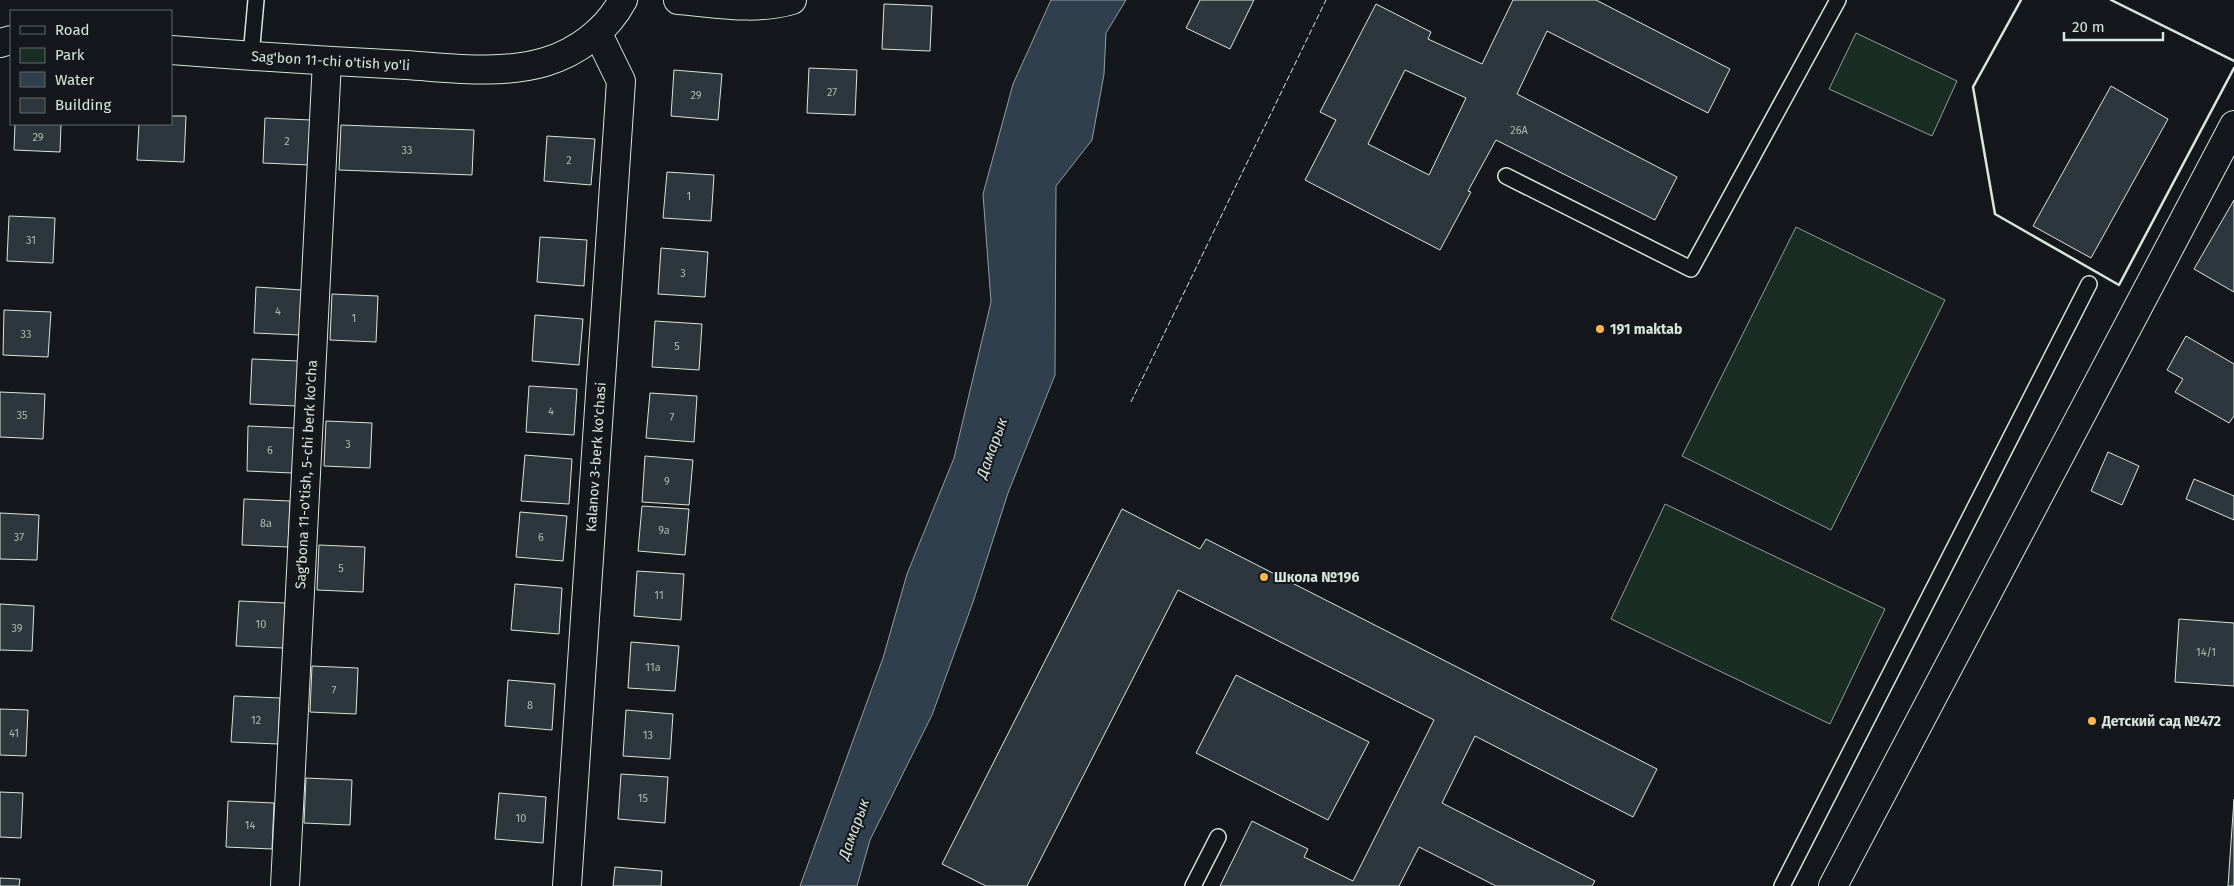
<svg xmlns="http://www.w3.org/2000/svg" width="2234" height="886" font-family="'Fira Sans',sans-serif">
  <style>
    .green { fill: #1a2d24; stroke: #939e99 }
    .water { fill: #2f3f4d; stroke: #939e99 }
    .building { fill: #2c363c; stroke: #d8e6dc; fill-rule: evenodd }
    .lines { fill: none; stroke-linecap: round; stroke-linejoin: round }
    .service-casing { stroke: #d8e6dc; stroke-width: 18 }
    .minor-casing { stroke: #d8e6dc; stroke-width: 30 }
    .secondary-casing { stroke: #d8e6dc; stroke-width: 30 }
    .service { stroke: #14181c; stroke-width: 15 }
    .minor { stroke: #14181c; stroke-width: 28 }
    .secondary { stroke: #14181c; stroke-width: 28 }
    .fence { stroke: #d8e6dc; stroke-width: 1; stroke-dasharray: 6 2.5; stroke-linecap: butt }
    .wall { stroke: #d8e6dc; stroke-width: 2.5 }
    .poi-dot { fill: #ffb74d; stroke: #14181c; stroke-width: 2 }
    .labels { text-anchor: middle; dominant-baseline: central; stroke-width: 4; stroke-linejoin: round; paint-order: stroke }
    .number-label { font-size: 11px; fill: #adbab4 }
    .street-label { font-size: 14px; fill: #d8e6dc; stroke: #14181c }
    .poi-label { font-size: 14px; font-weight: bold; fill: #d8e6dc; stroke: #14181c; text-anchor: start }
    .water-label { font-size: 15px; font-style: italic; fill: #d8e6dc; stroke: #14181c }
  </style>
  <rect width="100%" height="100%" fill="#14181c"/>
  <g class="green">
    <polygon points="1856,33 1957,81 1932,136 1829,89"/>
    <polygon points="1796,227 1945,300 1831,530 1682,456"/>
    <polygon points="1665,504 1885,609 1830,724 1611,619"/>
  </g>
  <polygon class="water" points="1051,0 1126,0 1106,33 1104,74 1092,140 1056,186 1055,375 1008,493 973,602 932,715 870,840 857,886 800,886 883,658 907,574 954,458 991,302 983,194 1013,84"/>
  <g class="building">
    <polygon points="1200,0 1254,0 1230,49 1186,28"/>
    <path d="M1513 0H1596L1730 69 1708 113 1547 31 1517 94 1677 177 1655 220 1496 140 1468 191 1471 192 1440 250 1305 180 1336 120 1320 112 1376 4 1431 32 1428 39 1482 64ZM1405 70 1466 98 1429 175 1368 144Z"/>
    <polygon points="884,4 932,6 930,51 882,49"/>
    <polygon points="809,68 857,70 855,115 807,113"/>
    <polygon points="674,70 722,74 718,120 671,116"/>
    <polygon points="2111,86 2168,119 2091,258 2033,226"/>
    <polygon points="171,116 186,116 184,162 137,160 139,124 171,124"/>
    <polygon points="265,118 311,120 309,165 263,163"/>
    <polygon points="15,124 61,124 60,152 14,150"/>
    <polygon points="341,125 474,130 472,175 339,170"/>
    <polygon points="547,136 595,139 591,185 544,181"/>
    <polygon points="667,172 714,175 711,221 663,218"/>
    <polygon points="2234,200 2234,292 2194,269"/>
    <polygon points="9,216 55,218 53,263 7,261"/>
    <polygon points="540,237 587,240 584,286 537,282"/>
    <polygon points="661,248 708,252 705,297 658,294"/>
    <polygon points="256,287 302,290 300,335 254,333"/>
    <polygon points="332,294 378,296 376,342 330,340"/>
    <polygon points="4,310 51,312 48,357 3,355"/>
    <polygon points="535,315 583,319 579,365 532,361"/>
    <polygon points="655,321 702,324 699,370 652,367"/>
    <polygon points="2186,336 2234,364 2234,416 2229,423 2175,392 2183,379 2167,370"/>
    <polygon points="252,359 298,361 296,406 250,404"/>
    <polygon points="529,386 577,389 574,435 526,432"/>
    <polygon points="0,392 45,394 43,439 0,437"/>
    <polygon points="650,393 697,396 694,442 646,438"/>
    <polygon points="326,421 372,423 370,468 324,466"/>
    <polygon points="248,426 295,428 292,473 247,471"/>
    <polygon points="2108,452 2139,466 2122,505 2091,491"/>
    <polygon points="525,455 572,459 569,504 521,501"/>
    <polygon points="645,456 693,460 689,505 642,502"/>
    <polygon points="2194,479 2234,496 2234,520 2186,499"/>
    <polygon points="244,499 290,501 288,547 242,545"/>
    <polygon points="642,506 689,509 685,555 638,551"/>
    <polygon points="1122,509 1200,549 1206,539 1657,769 1633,817 1475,736 1442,803 1595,881 1592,886 1496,886 1419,847 1399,886 1220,886 1252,821 1308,849 1304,857 1353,881 1434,720 1178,590 1027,886 986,886 942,864"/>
    <polygon points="520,512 567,516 563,561 516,557"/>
    <polygon points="0,513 39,515 37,560 0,559"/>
    <polygon points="319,545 365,547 363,592 317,590"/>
    <polygon points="637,571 684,574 681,620 634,616"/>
    <polygon points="515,584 562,588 559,634 511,630"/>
    <polygon points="239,601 285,603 283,648 236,646"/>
    <polygon points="0,604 34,606 32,651 0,650"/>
    <polygon points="2179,619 2234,623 2234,686 2175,682"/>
    <polygon points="631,642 679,646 675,691 628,688"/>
    <polygon points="312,666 358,668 356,714 310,712"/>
    <polygon points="1236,675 1369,742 1328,820 1196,753"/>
    <polygon points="508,680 555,684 552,730 505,726"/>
    <polygon points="234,696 280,698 278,744 231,742"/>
    <polygon points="0,709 28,710 26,756 0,755"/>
    <polygon points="626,710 673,714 670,759 623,756"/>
    <polygon points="621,774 668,777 665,823 618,819"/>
    <polygon points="306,778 352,780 350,825 304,823"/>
    <polygon points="0,792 23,793 21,838 0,837"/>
    <polygon points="499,793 546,797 543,843 495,839"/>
    <polygon points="2234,799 2234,886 2228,886"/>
    <polygon points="228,801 274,803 272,849 226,847"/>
    <polygon points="615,867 662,871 661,886 613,886"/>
    <polygon points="0,878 20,879 19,886 0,886"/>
  </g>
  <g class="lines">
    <g class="service-casing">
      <g id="service">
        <polyline points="251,56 256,0"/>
        <polyline points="1506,176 1691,269 1838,0"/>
        <polyline points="1193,886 1218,837"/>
        <polyline points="1782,886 2089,284"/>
      </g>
    </g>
    <g class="minor-casing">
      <g id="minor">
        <path d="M678 0C716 3 756 11 792 0"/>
        <path id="s1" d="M285 886 327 61"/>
        <path id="s2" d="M567 886 621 81 598 34"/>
        <polyline points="1833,886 2234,125"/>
      </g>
    </g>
    <g class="secondary-casing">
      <g id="secondary">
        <polyline points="0,43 11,40"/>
        <path id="s3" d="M171 50C249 56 327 61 406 65 452 68 500 75 545 62 578 52 607 30 623 0"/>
      </g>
    </g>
    <use href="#service" class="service"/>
    <use href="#minor" class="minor"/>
    <use href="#secondary" class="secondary"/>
    <polyline class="fence" points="1131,402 1326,0"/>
    <g class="wall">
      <polyline points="2021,0 1973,87 1995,214 2119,285 2234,68"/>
      <polyline points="2111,0 2234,61"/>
    </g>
  </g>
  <g class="poi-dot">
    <circle cx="1600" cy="329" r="5"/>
    <circle cx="1264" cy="577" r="5"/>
    <circle cx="2092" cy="721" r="5"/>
  </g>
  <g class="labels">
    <g class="number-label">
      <text x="832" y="92">27</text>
      <text x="696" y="95">29</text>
      <text x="1519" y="130">26A</text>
      <text x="38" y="137">29</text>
      <text x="287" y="141">2</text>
      <text x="407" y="150">33</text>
      <text x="569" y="160">2</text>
      <text x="689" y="196">1</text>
      <text x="31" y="240">31</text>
      <text x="683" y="273">3</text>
      <text x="278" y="311">4</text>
      <text x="354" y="318">1</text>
      <text x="26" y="334">33</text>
      <text x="677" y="346">5</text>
      <text x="551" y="411">4</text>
      <text x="22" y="415">35</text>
      <text x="672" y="417">7</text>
      <text x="348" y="444">3</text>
      <text x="270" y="450">6</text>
      <text x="667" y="481">9</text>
      <text x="266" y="523">8a</text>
      <text x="664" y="530">9a</text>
      <text x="19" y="537">37</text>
      <text x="541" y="537">6</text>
      <text x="341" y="568">5</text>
      <text x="659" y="595">11</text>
      <text x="261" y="624">10</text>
      <text x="17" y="628">39</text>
      <text x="2206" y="652">14/1</text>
      <text x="653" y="667">11a</text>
      <text x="334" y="690">7</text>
      <text x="530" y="705">8</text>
      <text x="256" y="720">12</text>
      <text x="14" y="733">41</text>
      <text x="648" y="735">13</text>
      <text x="643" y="798">15</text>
      <text x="521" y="818">10</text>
      <text x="250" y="825">14</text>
    </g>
    <g class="street-label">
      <text stroke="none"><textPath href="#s3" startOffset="160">Sag'bon 11-chi o'tish yo'li</textPath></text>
      <text stroke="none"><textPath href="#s2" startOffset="430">Kalanov 3-berk ko'chasi</textPath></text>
      <text stroke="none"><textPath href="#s1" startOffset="412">Sag'bona 11-o'tish, 5-chi berk ko'cha</textPath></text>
    </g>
    <g class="poi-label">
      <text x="1610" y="329">191 maktab</text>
      <text x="1274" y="577">Школа №196</text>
      <text x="2102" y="721">Детский сад №472</text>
    </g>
    <g class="water-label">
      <text transform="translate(992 448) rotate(-70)">Дамарык</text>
      <text transform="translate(854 829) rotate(-70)">Дамарык</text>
    </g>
  </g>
  <rect x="10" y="10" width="162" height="115" fill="#14181c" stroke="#626a69"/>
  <rect x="20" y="26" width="25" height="8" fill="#14181c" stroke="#626a69"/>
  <text x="55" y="35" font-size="15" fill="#d8e6dc">Road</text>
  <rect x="20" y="48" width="25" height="15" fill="#1a2d24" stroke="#626a69"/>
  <text x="55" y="60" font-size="15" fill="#d8e6dc">Park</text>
  <rect x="20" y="72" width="25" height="15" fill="#2f3f4d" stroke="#626a69"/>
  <text x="55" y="85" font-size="15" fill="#d8e6dc">Water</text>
  <rect x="20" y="98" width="25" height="15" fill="#2c363c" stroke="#626a69"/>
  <text x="55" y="110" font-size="15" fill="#d8e6dc">Building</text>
  <path d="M2064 32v8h99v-8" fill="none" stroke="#d8e6dc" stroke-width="2.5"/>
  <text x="2072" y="32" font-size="15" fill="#d8e6dc" stroke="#14181c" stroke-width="4" paint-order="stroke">20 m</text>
</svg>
